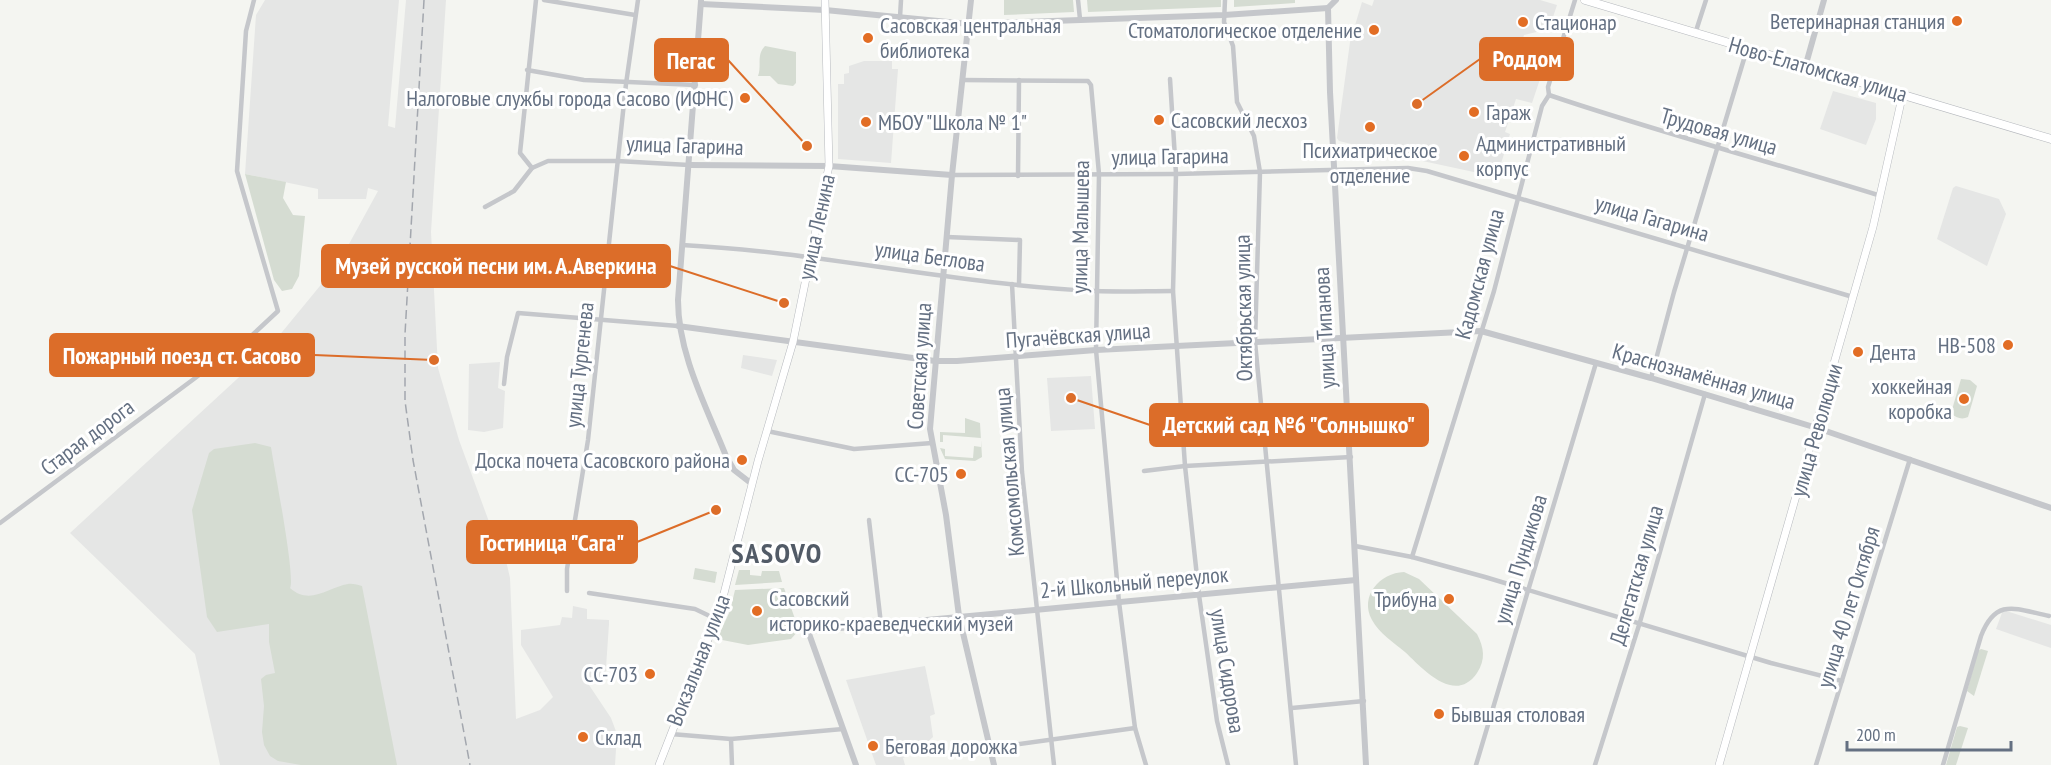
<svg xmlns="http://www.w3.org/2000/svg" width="2051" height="765" font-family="'PT Sans Narrow',sans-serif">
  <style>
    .built { fill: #e5e6e5 }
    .green { fill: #d5dcd2 }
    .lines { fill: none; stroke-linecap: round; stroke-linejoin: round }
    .secondary-casing { stroke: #b7babf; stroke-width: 8 }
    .primary-casing { stroke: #b5b8bd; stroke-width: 9 }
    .minor { stroke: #c5c7cb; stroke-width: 4.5 }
    .tertiary { stroke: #c5c7cb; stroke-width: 6 }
    .secondary { stroke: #fff; stroke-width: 7 }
    .primary { stroke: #fff; stroke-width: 8 }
    .rail { stroke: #a3a7ae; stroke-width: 1.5; stroke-dasharray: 9 4.5; stroke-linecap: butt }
    .poi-dot { fill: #e26d24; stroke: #fff; stroke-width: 2 }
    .labels { text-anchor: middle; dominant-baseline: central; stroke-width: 6; stroke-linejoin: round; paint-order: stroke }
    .poi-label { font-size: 22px; fill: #647082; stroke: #fff; text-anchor: start }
    .street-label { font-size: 22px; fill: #647082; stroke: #fff }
    .district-label { font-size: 28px; font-weight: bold; letter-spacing: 1.5px; fill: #525b67; stroke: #fff }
    .leader { fill: none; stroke: #dc6d29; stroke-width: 2 }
    .callout-dot { fill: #dc6d29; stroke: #fff; stroke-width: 2 }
    .callout { fill: #dc6d29; stroke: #dc6d29; stroke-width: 2 }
    .callout-label { font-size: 24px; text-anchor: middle; font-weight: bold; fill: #fff }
  </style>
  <rect width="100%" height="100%" fill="#f4f5f1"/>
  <g class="built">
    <polygon points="265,0 399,0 388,126 395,128 406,0 446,0 431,232 438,368 459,440 499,549 504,552 510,578 516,719 540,710 553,697 521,645 521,630 560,625 562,617 572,618 573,606 587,609 587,619 609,620 609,624 605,682 595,681 589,685 611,718 617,734 615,765 220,765 195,654 70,533 264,354 338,264 378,191 368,188 366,199 318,199 318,189 245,174 256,15"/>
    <polygon points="1374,0 1540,0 1557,5 1549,29 1524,35 1514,68 1541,76 1532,103 1516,99 1505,132 1510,134 1497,177 1404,157 1339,141 1337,138 1350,42 1362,2 1372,6"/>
    <polygon points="864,61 892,61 892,69 898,69 891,163 838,159 838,84 844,84 844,74 849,73 849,66"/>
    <polygon points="1833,91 1876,103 1876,119 1866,145 1820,129"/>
    <polygon points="1956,186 1999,199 2006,214 1987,266 1937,239 1953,188"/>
    <polygon points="743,355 777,360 772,376 741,368"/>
    <polygon points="500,362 498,388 505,391 503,428 484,432 468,430 469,364"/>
    <polygon points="1091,376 1095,429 1051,431 1047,378"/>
    <polygon points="2003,610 2051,625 2051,648 1996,629"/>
    <polygon points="925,666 935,714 930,716 933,737 916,752 903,758 905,765 876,765 846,680"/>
  </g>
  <g class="green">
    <polygon points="1004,0 1073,0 1074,12 1004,15"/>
    <polygon points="1087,0 1221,0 1221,7 1088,12"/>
    <polygon points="1234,0 1295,0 1295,3 1234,7"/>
    <path d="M765 46 796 52V83L793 86 778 84 770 76H758C762 66 756 55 765 46Z"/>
    <polygon points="245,174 286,182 283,198 293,215 305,216 299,276 292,289 282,291 274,280"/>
    <path d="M1961 379 1970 380 1977 386 1968 417C1962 420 1956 418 1951 413Z"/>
    <polygon points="965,418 980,423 982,457 975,461 945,459 940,448 945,449 945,456 973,458 974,446 981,447 981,438 943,435 943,442 940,442 940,432 965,433"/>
    <path d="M255 443 271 447C274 467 296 579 290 588 310 606 329 587 348 584 352 583 358 585 362 586L397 765H301L278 761 270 756 264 745 262 732 264 706 261 679 266 675 275 673 269 642V624L217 632 207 617 192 510 209 453 214 449Z"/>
    <polygon points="695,568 717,572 715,583 693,579"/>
    <polygon points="739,570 750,570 750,575 761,576 762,571 779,571 782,582 735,585"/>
    <path d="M1404 572 1419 579 1477 634C1484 648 1486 659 1477 673 1455 705 1423 669 1405 652 1394 643 1379 633 1372 620 1359 596 1380 573 1404 572Z"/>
    <polygon points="784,588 799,630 791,639 748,645 717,639 730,611 735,590"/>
    <polygon points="1981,649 1988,651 1974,696 1967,691 1978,651"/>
    <polygon points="1960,726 1968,728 1956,765 1946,765 1957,727"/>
  </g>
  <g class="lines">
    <g class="secondary-casing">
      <g id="secondary">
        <polyline points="659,765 720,609 758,461 793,342 829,166 825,0"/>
        <polyline points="1719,765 1873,227 1903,93"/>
      </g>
    </g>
    <g class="primary-casing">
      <polyline id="primary" points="1585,0 2051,139"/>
    </g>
    <g class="minor">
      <polyline points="544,0 635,15"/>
      <polyline points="1078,0 1080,19"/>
      <polyline points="1225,0 1224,22 1233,46 1237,102 1254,136 1260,172 1255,342 1296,765"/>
      <polyline points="900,17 901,0"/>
      <polyline points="1695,34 1706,0"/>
      <polyline points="527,70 584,80 696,85"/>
      <polyline points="1170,79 1176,174 1173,291 1185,466 1199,595 1217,721 1228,765"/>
      <polyline points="962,80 1088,81 1091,85 1099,174 1096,350 1119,602 1135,728 1146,765"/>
      <path d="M1549 95C1658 132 1771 162 1881 196"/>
      <polyline points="532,168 520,153 536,0"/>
      <polyline points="952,175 1176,174 1408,168 1427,171 1853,297"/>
      <polyline points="1018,176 1019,80"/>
      <polyline points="485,207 514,191 532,168 548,161 617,161 689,165"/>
      <polyline points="947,237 1020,240 1019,284"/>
      <path d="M682 245C821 252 957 285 1096 291 1121 292 1147 291 1173 291"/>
      <polyline points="1012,284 1022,472 1054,765"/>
      <polyline points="1651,378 1674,292 1747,49"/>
      <polyline points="504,384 507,357 518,313 678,326"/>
      <polyline points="767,431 854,449 932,443"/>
      <polyline points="1144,471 1185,466 1351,457"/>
      <polyline points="869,520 881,624"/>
      <polyline points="0,523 249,338 278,311 237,171 246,31 254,0"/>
      <polyline points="1355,546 1412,557 1485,577 1771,663 1842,681"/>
      <polyline points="1412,557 1494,291 1542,106 1549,95 1548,87 1575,0"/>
      <polyline points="567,591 567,569 588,440 626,84 638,0"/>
      <polyline points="589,593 695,609 716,619"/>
      <polyline points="1292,708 1364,701"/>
      <polyline points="671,734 731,739 843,729"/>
      <polyline points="731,739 732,765"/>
      <polyline points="990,748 1135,728"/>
      <polyline points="1476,765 1596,363"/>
      <polyline points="1595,765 1640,622 1705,394"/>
      <polyline points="1816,765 1910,459"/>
      <path d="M1943 765 1981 636C1996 597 2016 609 2049 616"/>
    </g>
    <g class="tertiary">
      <polyline points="971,0 952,175 930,429 946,515 959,616 994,765"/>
      <polyline points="1336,0 1328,8 1330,92 1366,765"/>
      <path d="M701 1 678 300C678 354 706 406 726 456L734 470 752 484"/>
      <polyline points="701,4 825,10 969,24 1224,15 1328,8"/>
      <polyline points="1806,64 1824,0"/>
      <polyline points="689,165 829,166 952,175"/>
      <polyline points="678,326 935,361 957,361 1096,350 1481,331 1651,378 1817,428 2051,508"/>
      <polyline points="856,765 808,631 1356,580"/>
    </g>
    <use href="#secondary" class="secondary"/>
    <use href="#primary" class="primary"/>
    <polyline class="rail" points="424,0 405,334 405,401 413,460 470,765"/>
  </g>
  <g class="poi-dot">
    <circle cx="1957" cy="21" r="6"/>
    <circle cx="1523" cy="22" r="6"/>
    <circle cx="1374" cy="30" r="6"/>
    <circle cx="868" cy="38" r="6"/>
    <circle cx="745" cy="98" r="6"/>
    <circle cx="1474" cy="112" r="6"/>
    <circle cx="1159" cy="120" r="6"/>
    <circle cx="866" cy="122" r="6"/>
    <circle cx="1370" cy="127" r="6"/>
    <circle cx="1464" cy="156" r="6"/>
    <circle cx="2008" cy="345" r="6"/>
    <circle cx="1858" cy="352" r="6"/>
    <circle cx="1964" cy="399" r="6"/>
    <circle cx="742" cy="460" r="6"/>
    <circle cx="961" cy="474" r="6"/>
    <circle cx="1449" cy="599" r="6"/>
    <circle cx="757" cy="611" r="6"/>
    <circle cx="650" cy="674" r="6"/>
    <circle cx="1439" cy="714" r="6"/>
    <circle cx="583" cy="737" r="6"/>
    <circle cx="873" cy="746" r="6"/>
  </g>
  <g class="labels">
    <g class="poi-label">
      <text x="1945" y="21" text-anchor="end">Ветеринарная станция</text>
      <text x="1535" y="22">Стационар</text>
      <text x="880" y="25">Сасовская центральная<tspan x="880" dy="25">библиотека</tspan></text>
      <text x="1362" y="30" text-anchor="end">Стоматологическое отделение</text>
      <text x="733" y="98" text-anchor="end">Налоговые службы города Сасово (ИФНС)</text>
      <text x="1486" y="112">Гараж</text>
      <text x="1171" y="120">Сасовский лесхоз</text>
      <text x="878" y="122">МБОУ "Школа № 1"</text>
      <text x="1476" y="143">Административный<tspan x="1476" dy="25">корпус</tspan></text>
      <text x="1370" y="150" text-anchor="middle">Психиатрическое<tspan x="1370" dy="25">отделение</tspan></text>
      <text x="1996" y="345" text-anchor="end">НВ-508</text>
      <text x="1870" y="352">Дента</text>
      <text x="1952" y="386" text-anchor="end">хоккейная<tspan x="1952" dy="25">коробка</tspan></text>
      <text x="730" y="460" text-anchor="end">Доска почета Сасовского района</text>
      <text x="949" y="474" text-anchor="end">СС-705</text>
      <text x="769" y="598">Сасовский<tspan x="769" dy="25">историко-краеведческий музей</tspan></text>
      <text x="1437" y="599" text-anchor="end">Трибуна</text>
      <text x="638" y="674" text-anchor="end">СС-703</text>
      <text x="1451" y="714">Бывшая столовая</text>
      <text x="595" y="737">Склад</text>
      <text x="885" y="746">Беговая дорожка</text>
    </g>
    <g class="street-label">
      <text transform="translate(1818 69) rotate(16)">Ново-Елатомская улица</text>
      <text transform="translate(1719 131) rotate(16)">Трудовая улица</text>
      <text transform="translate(685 145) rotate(2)">улица Гагарина</text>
      <text transform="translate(1170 156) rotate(-1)">улица Гагарина</text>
      <text transform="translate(1652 218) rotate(16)">улица Гагарина</text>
      <text transform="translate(816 227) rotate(-78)">улица Ленина</text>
      <text transform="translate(1080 227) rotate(-89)">улица Малышева</text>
      <text transform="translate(930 256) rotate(8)">улица Беглова</text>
      <text transform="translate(1479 274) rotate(-75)">Кадомская улица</text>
      <text transform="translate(1243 308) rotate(-91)">Октябрьская улица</text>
      <text transform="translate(1324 328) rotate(-93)">улица Типанова</text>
      <text transform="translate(1078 335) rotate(-4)">Пугачёвская улица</text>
      <text transform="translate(579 365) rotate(-84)">улица Тургенева</text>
      <text transform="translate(919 366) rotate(-86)">Советская улица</text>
      <text transform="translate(1704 376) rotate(16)">Краснознамённая улица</text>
      <text transform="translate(1816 430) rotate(-74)">улица Революции</text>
      <text transform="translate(87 437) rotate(-37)">Старая дорога</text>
      <text transform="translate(1009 472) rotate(-95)">Комсомольская улица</text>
      <text transform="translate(1520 559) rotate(-73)">улица Пундикова</text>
      <text transform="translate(1636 575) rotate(-74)">Делегатская улица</text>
      <text transform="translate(1134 582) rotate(-5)">2-й Школьный переулок</text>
      <text transform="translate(1848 607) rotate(-73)">улица 40 лет Октября</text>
      <text transform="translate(698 660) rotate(-69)">Вокзальная улица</text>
      <text transform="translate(1228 671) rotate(81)">улица Сидорова</text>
    </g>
    <g class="district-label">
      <text x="777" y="552">SASOVO</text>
    </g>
  </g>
  <path class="leader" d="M1417 104L1480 59M807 146L728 60M784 303L670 266M434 360L314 355M1071 398L1150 425M716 510L637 542"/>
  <g class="callout-dot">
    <circle cx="1417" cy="104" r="6"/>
    <circle cx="807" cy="146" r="6"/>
    <circle cx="784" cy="303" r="6"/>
    <circle cx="434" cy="360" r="6"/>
    <circle cx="1071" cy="398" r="6"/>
    <circle cx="716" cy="510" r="6"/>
  </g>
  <g class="callout">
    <rect x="1480" y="38" width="93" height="42" rx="6"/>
    <rect x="655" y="39" width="73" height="42" rx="6"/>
    <rect x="322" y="245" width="348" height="42" rx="6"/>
    <rect x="50" y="334" width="264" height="42" rx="6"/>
    <rect x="1150" y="404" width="278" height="42" rx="6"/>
    <rect x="467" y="521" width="170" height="42" rx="6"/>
  </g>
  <g class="callout-label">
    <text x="1527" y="67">Роддом</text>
    <text x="691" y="69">Пегас</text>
    <text x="496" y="274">Музей русской песни им. А.Аверкина</text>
    <text x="182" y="364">Пожарный поезд ст. Сасово</text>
    <text x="1289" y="433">Детский сад №6 "Солнышко"</text>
    <text x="552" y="551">Гостиница "Сага"</text>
  </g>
  <path d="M1847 741v9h164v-9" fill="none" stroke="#647082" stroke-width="3"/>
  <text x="1856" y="741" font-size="18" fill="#647082" stroke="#ffffff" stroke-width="4.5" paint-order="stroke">200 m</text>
</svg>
